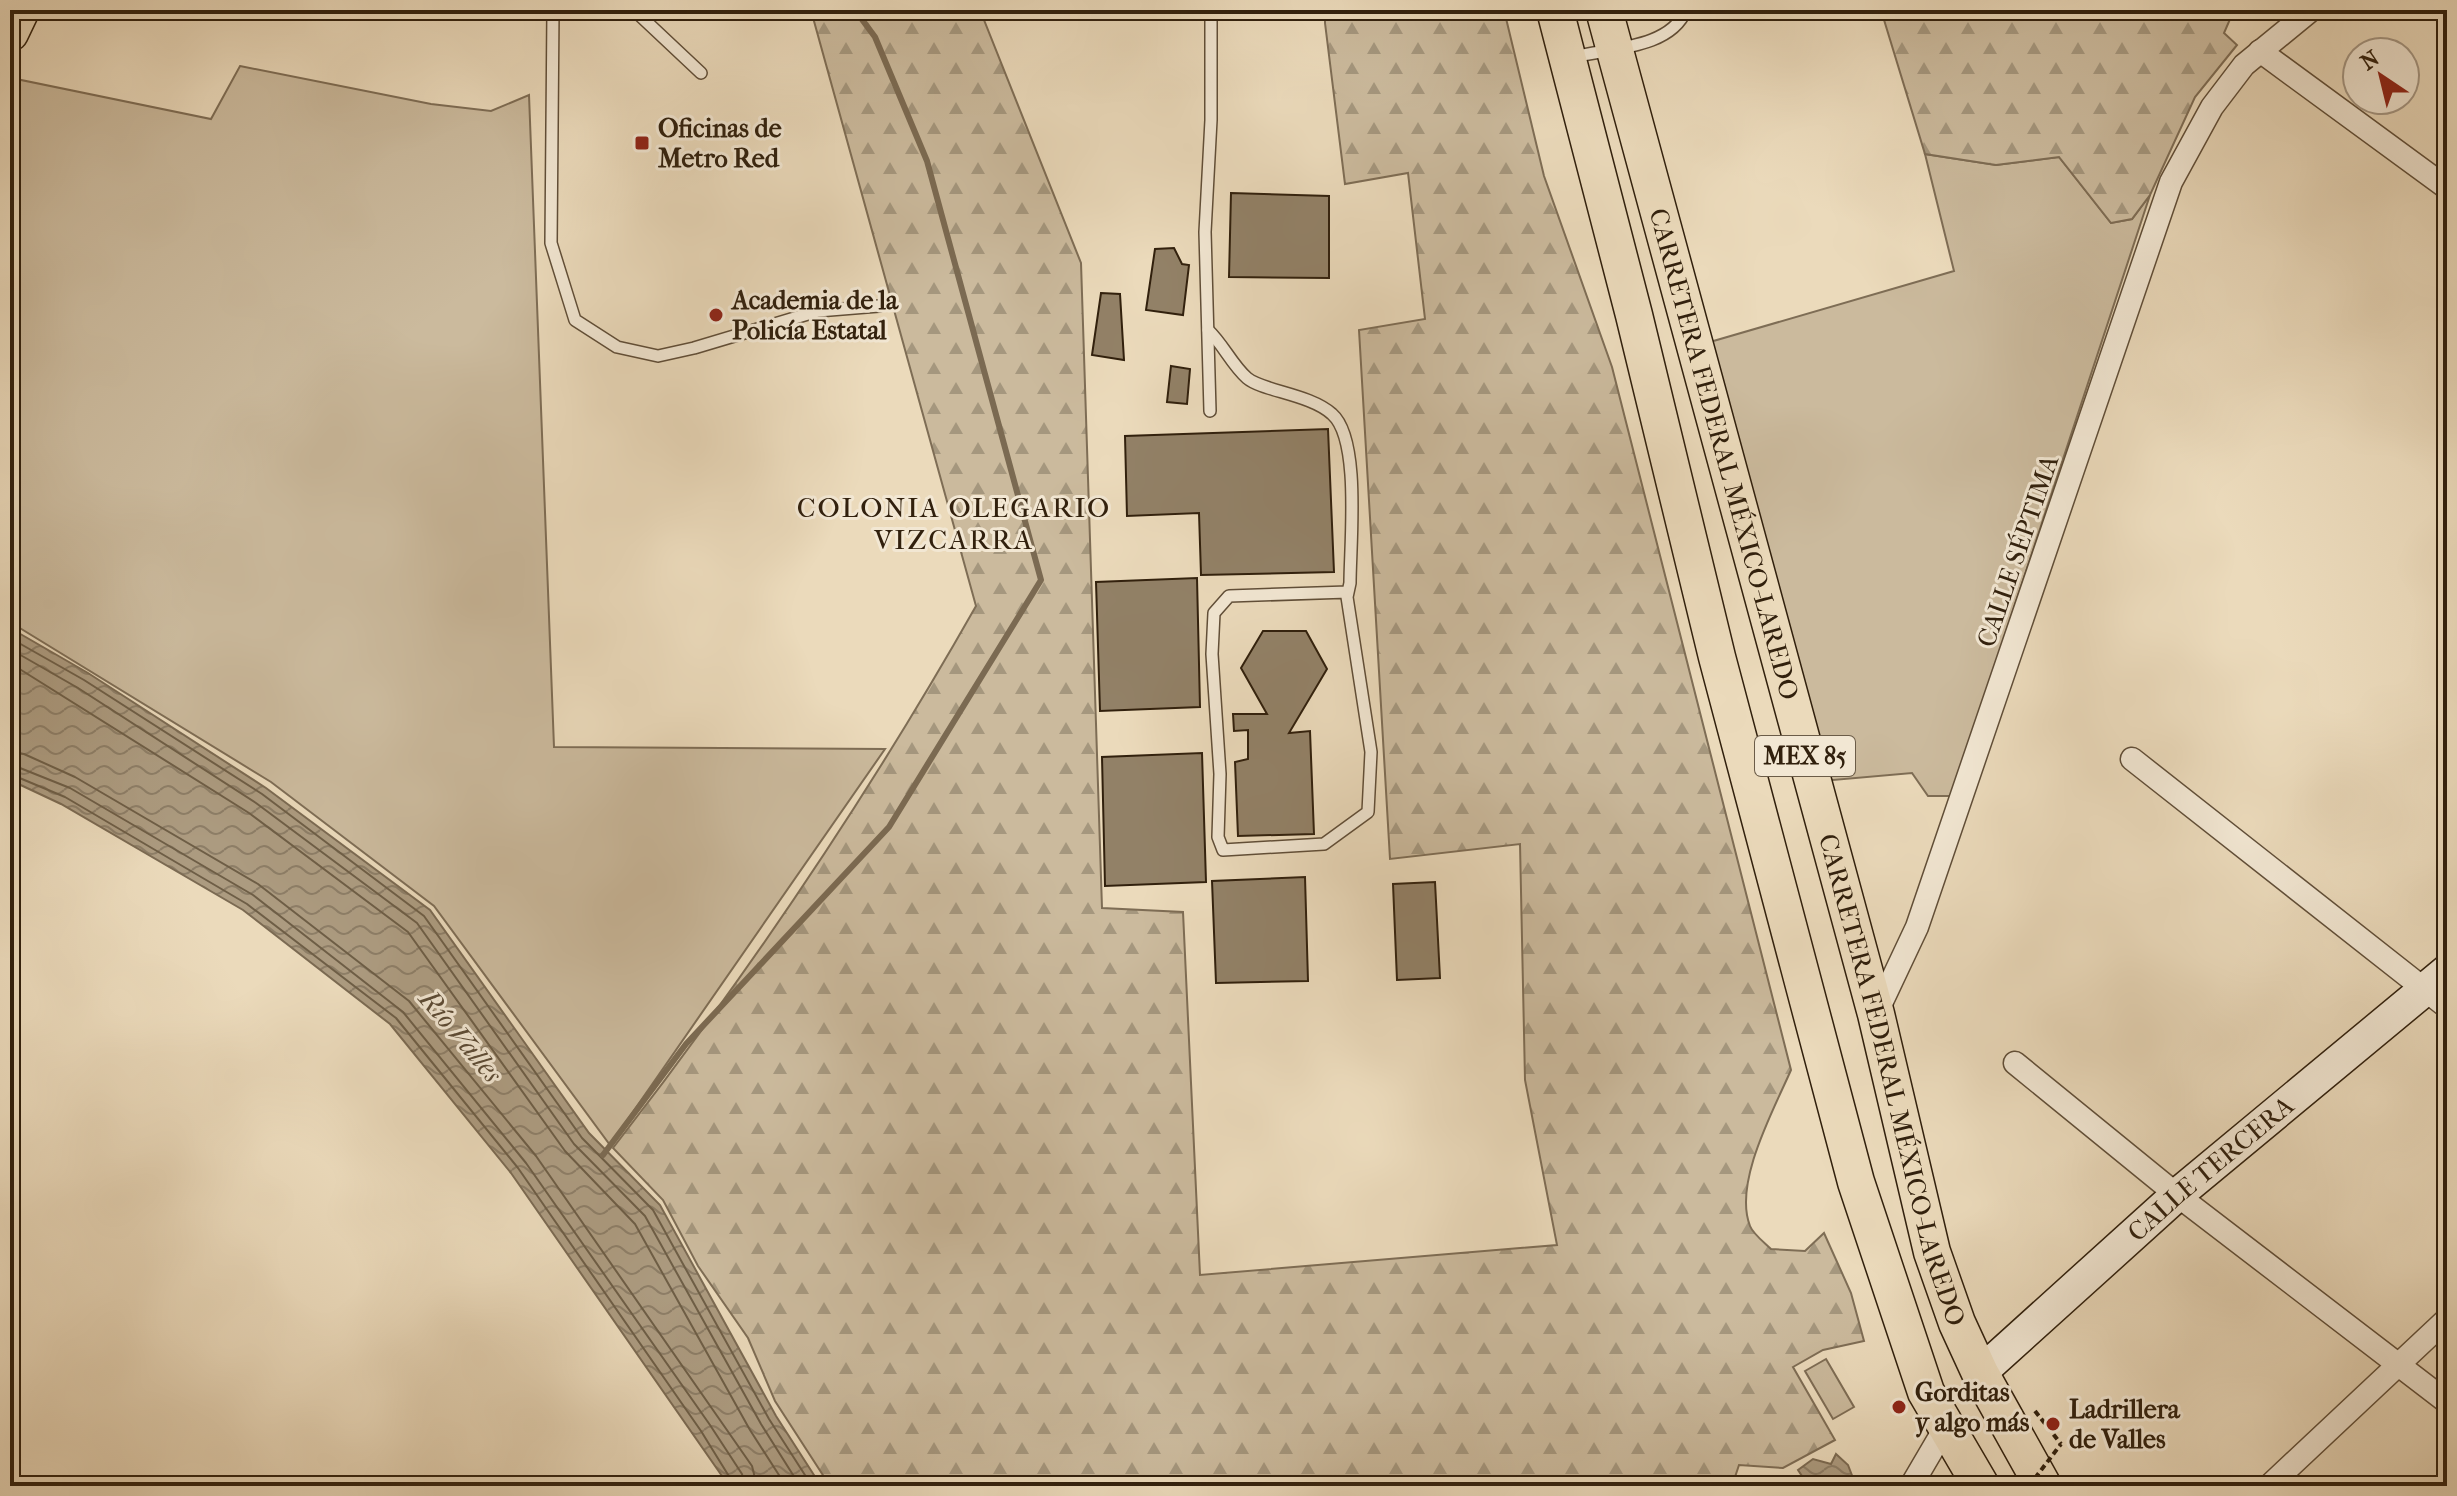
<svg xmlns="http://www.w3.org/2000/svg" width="2457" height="1496" font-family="'IM FELL French Canon',serif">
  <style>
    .grass { fill: #cbba9d; stroke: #7e6d55; stroke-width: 2 }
    .forest { fill: url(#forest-firs); stroke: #7e6d55; stroke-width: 2 }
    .water { fill: url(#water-waves); stroke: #7b6a52; stroke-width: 2 }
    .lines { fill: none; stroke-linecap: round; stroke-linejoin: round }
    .shore { stroke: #6e5e46; stroke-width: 2 }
    .stream { stroke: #7b6a52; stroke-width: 6 }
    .building { fill: #928167; stroke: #31200d; stroke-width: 2 }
    .lane-casing { stroke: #604e38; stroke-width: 14 }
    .street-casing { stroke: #604e38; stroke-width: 25 }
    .secondary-casing { stroke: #31200d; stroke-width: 35 }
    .primary-casing { stroke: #31200d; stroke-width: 39 }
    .path { stroke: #31200d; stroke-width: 4; stroke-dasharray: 6 4; stroke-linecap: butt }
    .lane { stroke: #f2e7d3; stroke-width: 11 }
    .street { stroke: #f2e7d3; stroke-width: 22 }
    .secondary { stroke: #f2e7d3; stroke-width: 32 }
    .primary { stroke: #ebdabb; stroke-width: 36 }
    .path-bridge { stroke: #31200d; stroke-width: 4; stroke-dasharray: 6 4; stroke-linecap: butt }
    .poi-dot { fill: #8f2418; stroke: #f2e7d3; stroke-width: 3 }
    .labels { text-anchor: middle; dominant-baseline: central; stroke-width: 6; stroke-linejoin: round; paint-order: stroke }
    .shield { fill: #f2e7d3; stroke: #6b5c48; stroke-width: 2 }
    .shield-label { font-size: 24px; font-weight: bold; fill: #31200d }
    .poi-label { font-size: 26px; font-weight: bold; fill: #31200d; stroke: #f2e7d3; text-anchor: start }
    .street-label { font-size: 26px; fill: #31200d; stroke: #f2e7d3 }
    .neighbourhood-label { font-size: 28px; letter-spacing: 2px; fill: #31200d; stroke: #f2e7d3 }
    .water-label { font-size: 28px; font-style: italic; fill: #5c4b35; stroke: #f2e7d3 }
  </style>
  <defs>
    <pattern id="forest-firs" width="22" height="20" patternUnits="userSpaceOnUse" patternTransform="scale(2)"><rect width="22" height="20" fill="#cbba9d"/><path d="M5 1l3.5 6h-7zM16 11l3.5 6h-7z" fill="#a5977e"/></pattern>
    <pattern id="water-waves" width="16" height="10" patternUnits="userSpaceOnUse" patternTransform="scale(2)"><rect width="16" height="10" fill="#ac9b80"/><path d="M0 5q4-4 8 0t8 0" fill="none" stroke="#8d7e67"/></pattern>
  </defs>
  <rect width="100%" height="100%" fill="#ebdabb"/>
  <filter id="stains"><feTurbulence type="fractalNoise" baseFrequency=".0025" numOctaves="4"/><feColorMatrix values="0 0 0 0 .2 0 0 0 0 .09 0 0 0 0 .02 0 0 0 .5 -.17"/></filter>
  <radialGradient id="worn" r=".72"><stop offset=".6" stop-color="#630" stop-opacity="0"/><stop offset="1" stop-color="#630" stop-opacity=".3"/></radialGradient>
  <g class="grass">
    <polygon points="240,66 431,104 491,111 529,95 554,747 885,749 610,1145 434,906 271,782 10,622 10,90 16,79 211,119"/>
    <polygon points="1925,154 1996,165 2059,157 2111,223 2132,219 2150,195 1952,796 1928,796 1912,773 1822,781 1710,342 1954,271"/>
    <polygon points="1826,1359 1854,1407 1833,1419 1805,1371"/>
  </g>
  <g class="forest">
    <path d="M804 10H980L1081 263 1102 908 1183 912 1200 1275 1557 1245 1525 1080 1520 844 1390 859 1359 330 1425 319 1408 173 1345 184 1325 23V10H1504L1544 176 1612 367 1791 1070C1774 1109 1733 1183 1750 1226 1753 1234 1765 1243 1771 1249L1805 1251 1824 1233 1851 1293 1864 1341 1823 1350 1793 1367 1835 1440 1783 1468 1739 1465 1732 1486H830L775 1401 748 1338 698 1266 663 1200 613 1148C746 977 869 795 976 606L812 14Z"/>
    <polygon points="1881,10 2234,10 2224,33 2237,45 2195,97 2150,195 2132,219 2111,223 2059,157 1996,165 1925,154"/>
  </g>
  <g class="water">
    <polygon points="10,628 88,673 266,788 430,910 589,1133 660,1205 776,1416 821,1486 729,1486 511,1173 390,1024 243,910 61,804 10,780"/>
    <polygon points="1836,1454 1848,1465 1856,1486 1806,1482 1798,1470 1813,1459 1831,1464"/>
  </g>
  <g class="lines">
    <g class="shore">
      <polyline points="10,638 84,680 262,794 424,916 582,1138 653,1210 769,1419 812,1486"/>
      <polyline points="10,649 78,688 256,803 417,923 574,1144 645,1216 761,1424 800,1486"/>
      <polyline points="10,663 249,813 408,932 565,1151 635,1224 750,1430 786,1486"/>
      <polyline points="10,752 24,754 75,777 258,884 409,1001 536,1156 752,1466 757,1486"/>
      <polyline points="10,764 70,788 253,895 403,1012 526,1163 710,1425 742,1474 745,1486"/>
      <polyline points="10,774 65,797 247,904 396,1018 518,1168 701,1431 735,1486"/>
    </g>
    <polyline class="stream" points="603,1155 686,1044 889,827 1041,580 927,161 875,37 855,10"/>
  </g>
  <g class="building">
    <polygon points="1231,193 1329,196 1329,278 1229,277"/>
    <polygon points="1174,248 1182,264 1189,265 1183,315 1146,310 1155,249"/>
    <polygon points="1101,293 1120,294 1124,360 1092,355"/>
    <polygon points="1171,366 1190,369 1187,404 1167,402"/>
    <polygon points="1328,429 1334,572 1201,575 1199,513 1127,516 1125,436"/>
    <polygon points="1197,578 1200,707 1100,711 1096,582"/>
    <polygon points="1263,631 1306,631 1327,669 1289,733 1310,731 1314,834 1238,836 1235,762 1248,759 1248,730 1234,731 1233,714 1267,714 1241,668"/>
    <polygon points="1202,753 1206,882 1105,886 1102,757"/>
    <polygon points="1305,877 1308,981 1216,983 1212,881"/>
    <polygon points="1435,882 1440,978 1397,980 1393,884"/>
  </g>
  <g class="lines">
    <g class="lane-casing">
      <g id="lane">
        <polyline points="553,10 551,243 575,320 617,347 658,356 694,348 818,311 879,306"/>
        <polyline points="634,10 701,73"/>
        <path d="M1574 57C1609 48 1670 49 1686 10"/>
        <path d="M1208 330C1223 344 1232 365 1247 378 1262 391 1310 394 1332 414 1361 439 1350 544 1350 583L1347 597 1371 752 1368 812 1324 844 1223 850 1218 837 1220 774 1212 654 1214 613 1229 596 1348 592"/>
        <polyline points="1210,411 1205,232 1211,120 1211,10"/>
      </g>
    </g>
    <g class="street-casing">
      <g id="street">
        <polyline points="2260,51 2447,188"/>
        <polyline points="2132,759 2447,1007"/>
        <polyline points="1876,1014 1917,927 2171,182 2212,107 2244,65 2311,10"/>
        <polyline points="2015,1063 2177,1195 2447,1402"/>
        <polyline points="1911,1486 1945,1428"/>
        <polyline points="2269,1486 2447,1319"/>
      </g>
    </g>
    <g class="secondary-casing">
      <g id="secondary">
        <path id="s1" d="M1980 1373 2177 1195 2447 971"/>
      </g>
    </g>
    <g class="primary-casing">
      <g id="primary">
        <polyline points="1555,10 1634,315 1717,657 1856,1182 1926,1392 1981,1486"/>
        <path id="s2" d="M1604 10 1876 1014 1932 1252 1957 1323 1980 1373 2043 1486"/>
        <polyline points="10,33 21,10"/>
      </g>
    </g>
    <polyline class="path" points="2035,1411 2061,1444"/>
    <use href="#lane" class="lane"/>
    <use href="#street" class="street"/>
    <use href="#secondary" class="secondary"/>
    <use href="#primary" class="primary"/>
    <polyline class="path-bridge" points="2029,1486 2061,1444"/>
  </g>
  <g class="poi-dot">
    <rect x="634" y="135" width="16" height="16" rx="4"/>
    <circle cx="716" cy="315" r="8"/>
    <circle cx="1899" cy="1407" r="8"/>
    <circle cx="2053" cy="1424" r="8"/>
  </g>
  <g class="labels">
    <rect class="shield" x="1755" y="736" width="100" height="40" rx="6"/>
    <g class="shield-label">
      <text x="1805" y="756">MEX 85</text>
    </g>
    <g class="poi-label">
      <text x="658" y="128">Oficinas de<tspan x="658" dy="30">Metro Red</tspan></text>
      <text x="732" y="300">Academia de la<tspan x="732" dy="30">Policía Estatal</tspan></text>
      <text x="1915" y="1392">Gorditas<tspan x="1915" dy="30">y algo más</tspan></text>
      <text x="2069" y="1409">Ladrillera<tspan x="2069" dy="30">de Valles</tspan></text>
    </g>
    <g class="street-label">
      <text stroke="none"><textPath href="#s2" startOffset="460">CARRETERA FEDERAL MÉXICO-LAREDO</textPath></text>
      <text transform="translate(2018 551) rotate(-71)">CALLE SÉPTIMA</text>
      <text stroke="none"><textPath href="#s2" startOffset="1108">CARRETERA FEDERAL MÉXICO-LAREDO</textPath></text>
      <text stroke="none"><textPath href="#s1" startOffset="308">CALLE TERCERA</textPath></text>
    </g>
    <g class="neighbourhood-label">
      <text x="954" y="507">COLONIA OLEGARIO<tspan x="954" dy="32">VIZCARRA</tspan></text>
    </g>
    <g class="water-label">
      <text transform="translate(461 1036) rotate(50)">Río Valles</text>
    </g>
  </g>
  <rect width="2457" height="1496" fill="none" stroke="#ebdabb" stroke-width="40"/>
  <rect x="12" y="12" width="2433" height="1472" fill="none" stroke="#31200d" stroke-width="4"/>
  <rect x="20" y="20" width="2417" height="1456" fill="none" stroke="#31200d" stroke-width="2"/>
  <g transform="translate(2381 76) rotate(325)"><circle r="38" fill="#f2e7d3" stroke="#a59784" stroke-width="2"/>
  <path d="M0-6L14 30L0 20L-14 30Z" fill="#8f2418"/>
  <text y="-12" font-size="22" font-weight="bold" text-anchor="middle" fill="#31200d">N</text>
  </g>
  <rect width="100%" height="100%" filter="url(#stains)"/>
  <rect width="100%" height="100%" fill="url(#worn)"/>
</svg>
